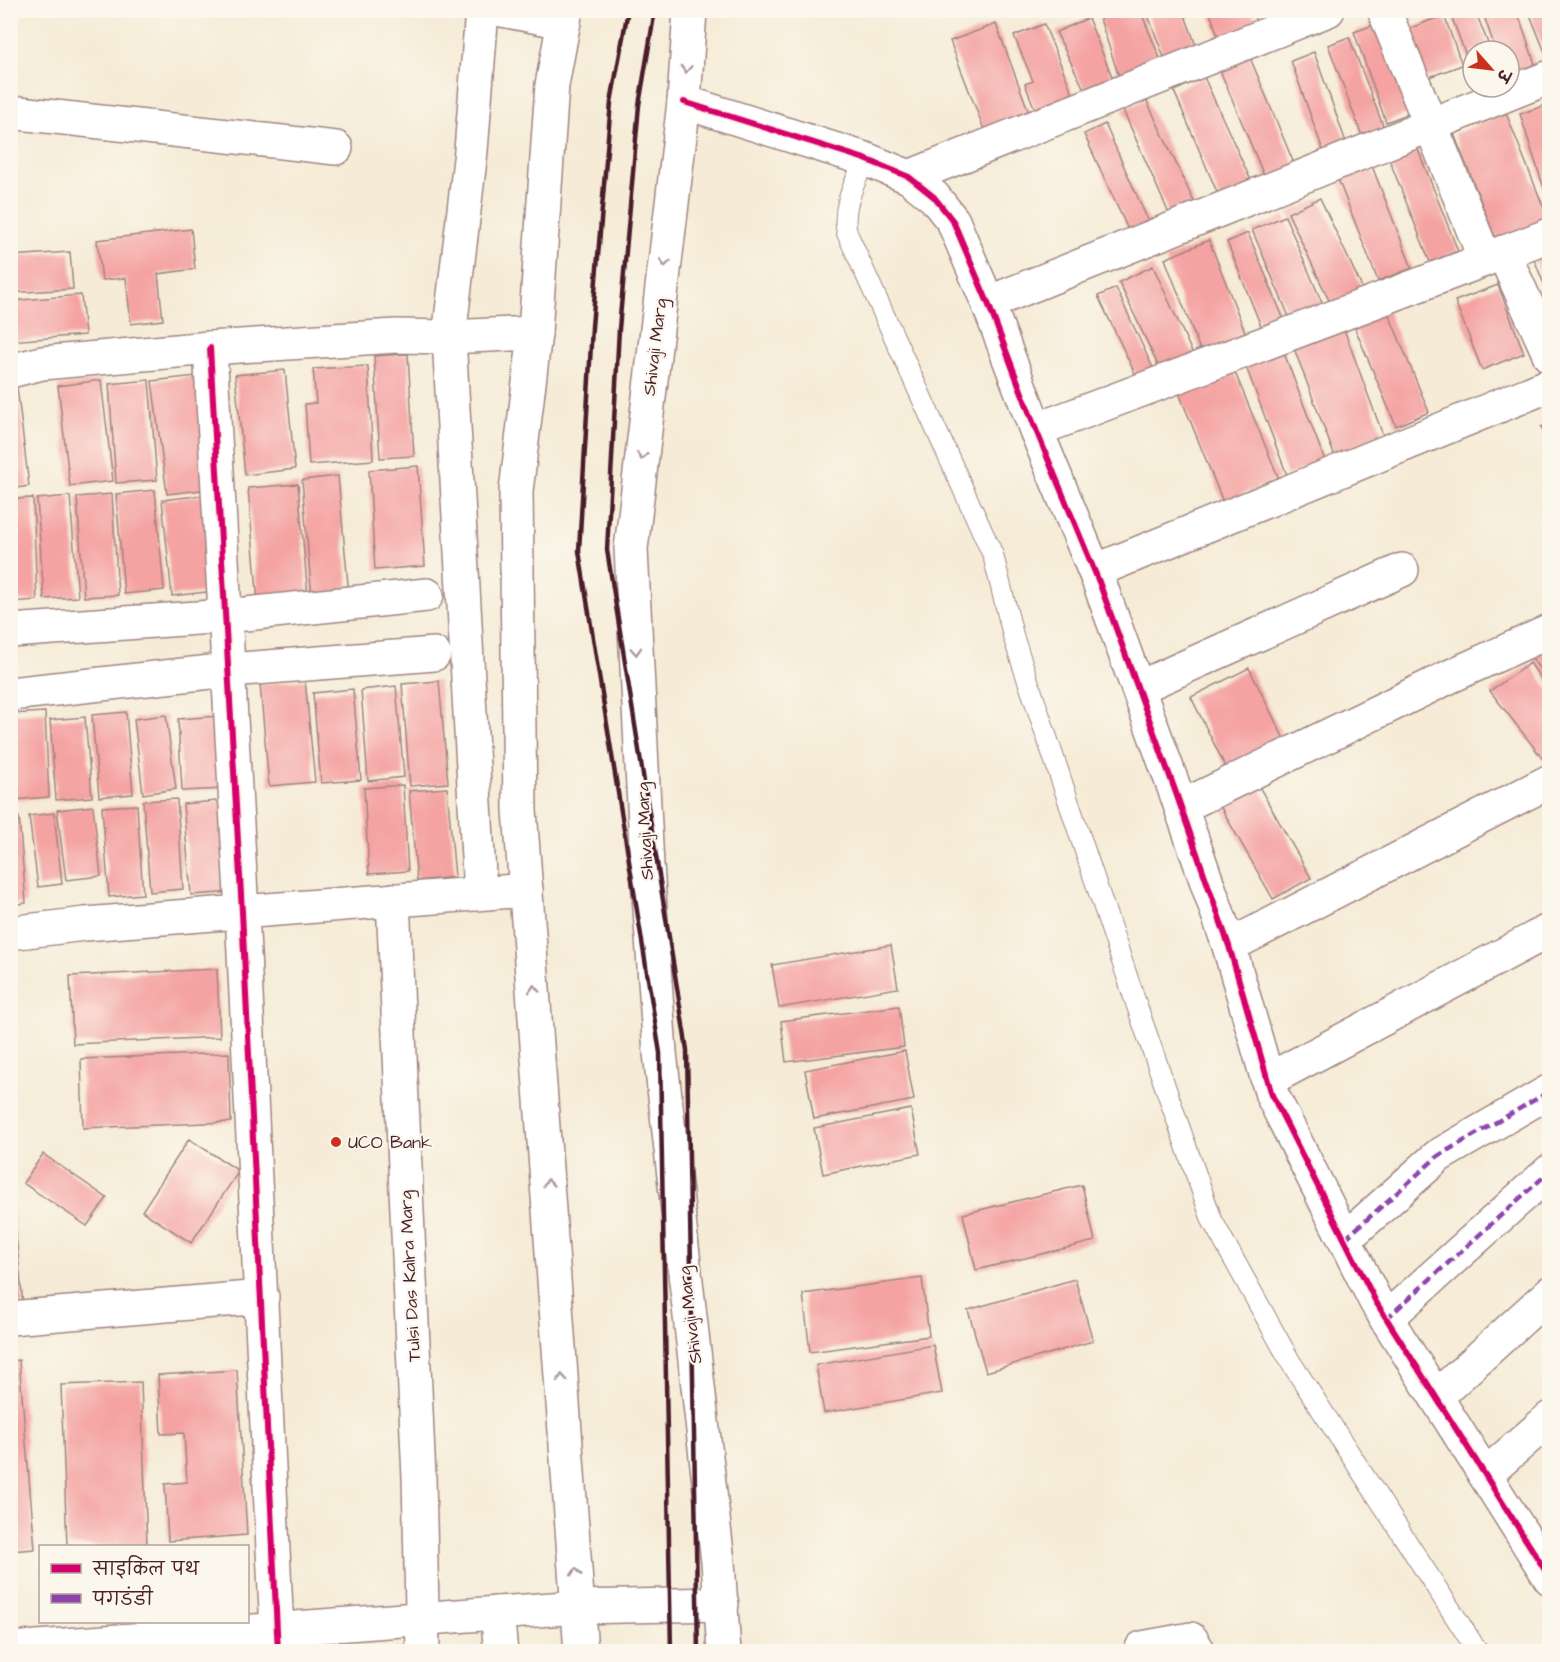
<svg xmlns="http://www.w3.org/2000/svg" width="1560" height="1662" font-family="'Architects Daughter','Playpen Sans Deva',sans-serif">
  <style>
    .building { fill: #f4a3a2 }
    .lines { fill: none; stroke-linecap: round; stroke-linejoin: round }
    .service-casing { stroke: #a08580; stroke-width: 22 }
    .minor-casing { stroke: #a08580; stroke-width: 36 }
    .secondary-casing { stroke: #a08580; stroke-width: 36 }
    .service { stroke: #fff; stroke-width: 20 }
    .minor { stroke: #fff; stroke-width: 33 }
    .secondary { stroke: #fff; stroke-width: 33 }
    .rail { stroke: #4a1f2b; stroke-width: 4.5 }
    .quiet { stroke: #8e44ad; stroke-width: 4.5; stroke-dasharray: 9 4.5; stroke-linecap: butt }
    .cycleway-casing { stroke: #fbf7ec; stroke-width: 10 }
    .cycleway { stroke: #d6006c; stroke-width: 6 }
    .oneway { stroke: #ae9aa0 }
    .poi-dot { fill: #c8321e; stroke: #fbf7ec; stroke-width: 2 }
    .labels { text-anchor: middle; dominant-baseline: central; stroke-width: 4.5; stroke-linejoin: round; paint-order: stroke }
    .street-label { font-size: 18px; fill: #4a1f2b; stroke: #fbf7ec }
    .poi-label { font-size: 18px; fill: #4a1f2b; stroke: #fbf7ec; text-anchor: start }
  </style>
  <rect width="100%" height="100%" fill="#fbf7ec"/>
  <filter id="ink" filterUnits="userSpaceOnUse"><feTurbulence type="fractalNoise" baseFrequency=".0167" numOctaves="2"/><feDisplacementMap in="SourceGraphic" scale="12" xChannelSelector="R" yChannelSelector="G"/><feConvolveMatrix kernelMatrix="1 2 1 2 8 2 1 2 1" color-interpolation-filters="sRGB"/></filter>
  <filter id="wash" filterUnits="userSpaceOnUse"><feTurbulence type="fractalNoise" baseFrequency=".008" numOctaves="4" result="noise"/><feDisplacementMap in="SourceGraphic" scale="24" xChannelSelector="R" yChannelSelector="G"/><feGaussianBlur stdDeviation="1.35" result="paint"/><feColorMatrix in="noise" values="0 0 0 0 0 0 0 0 0 0 0 0 0 0 0 0 0 1.4 0 .05"/><feComposite in="paint" operator="in"/></filter>
  <g filter="url(#wash)">
    <rect width="100%" height="100%" fill="#f5ebd6"/>
    <g id="blocks">
      <g class="building">
        <polygon points="1113,10 1140,10 1162,63 1121,83 1099,16"/>
        <polygon points="1146,10 1183,10 1198,51 1165,60"/>
        <polygon points="1209,10 1252,10 1258,28 1220,42"/>
        <polygon points="1449,10 1475,10 1491,51 1473,51 1473,74"/>
        <polygon points="1482,10 1517,10 1537,70 1509,79 1509,51 1496,51"/>
        <polygon points="1528,10 1550,10 1550,62 1549,62"/>
        <polygon points="1444,15 1462,65 1421,80 1403,31"/>
        <polygon points="1088,18 1113,79 1086,93 1056,32"/>
        <polygon points="1382,22 1413,112 1386,122 1354,32"/>
        <polygon points="996,24 1030,115 985,132 950,41"/>
        <polygon points="1044,24 1077,104 1039,120 1025,84 1033,81 1014,36"/>
        <polygon points="1349,37 1384,128 1362,136 1328,45"/>
        <polygon points="1314,52 1347,145 1324,153 1291,61"/>
        <polygon points="1249,55 1295,166 1265,178 1219,68"/>
        <polygon points="1204,77 1253,185 1220,199 1174,91"/>
        <polygon points="1146,99 1195,204 1170,216 1123,110"/>
        <polygon points="1549,104 1550,106 1549,204 1520,114"/>
        <polygon points="1506,113 1549,221 1497,242 1454,134"/>
        <polygon points="1105,124 1151,227 1131,236 1084,134"/>
        <polygon points="1417,147 1458,251 1430,262 1389,159"/>
        <polygon points="1372,166 1412,268 1378,281 1338,179"/>
        <polygon points="1320,198 1365,294 1333,309 1288,213"/>
        <polygon points="1285,216 1326,312 1293,326 1252,230"/>
        <polygon points="191,229 195,269 158,274 163,320 131,324 126,278 102,280 97,240"/>
        <polygon points="1248,233 1287,327 1265,336 1227,242"/>
        <polygon points="1209,240 1249,342 1204,360 1165,259"/>
        <polygon points="1550,247 1550,282 1544,284 1532,254"/>
        <polygon points="70,252 73,289 10,293 10,256"/>
        <polygon points="1153,266 1196,361 1163,376 1119,282"/>
        <polygon points="1498,285 1524,353 1482,370 1455,301"/>
        <polygon points="1116,288 1157,377 1140,384 1098,296"/>
        <polygon points="81,295 85,335 10,341 10,301"/>
        <polygon points="1386,307 1429,412 1396,426 1352,321"/>
        <polygon points="1342,324 1384,438 1335,457 1292,343"/>
        <polygon points="1281,345 1325,461 1287,475 1243,359"/>
        <polygon points="408,354 414,456 380,458 374,356"/>
        <polygon points="368,366 373,460 309,465 305,404 316,403 313,369"/>
        <polygon points="285,370 295,469 245,475 235,375"/>
        <polygon points="1234,370 1279,479 1223,502 1179,393"/>
        <polygon points="196,376 210,489 167,494 152,381"/>
        <polygon points="101,380 113,481 70,486 58,386"/>
        <polygon points="149,380 157,480 116,483 109,384"/>
        <polygon points="17,387 29,486 10,489 10,388"/>
        <polygon points="1550,423 1550,444 1541,427"/>
        <polygon points="418,466 425,566 375,570 369,470"/>
        <polygon points="338,476 349,595 312,598 302,480"/>
        <polygon points="298,484 308,597 258,603 248,488"/>
        <polygon points="155,490 164,590 124,594 116,494"/>
        <polygon points="112,494 118,595 84,597 77,497"/>
        <polygon points="205,495 215,591 172,596 162,500"/>
        <polygon points="70,496 78,597 44,599 37,499"/>
        <polygon points="33,498 37,600 10,602 10,499"/>
        <polygon points="1550,646 1550,684 1532,658"/>
        <polygon points="1530,663 1550,691 1550,768 1490,691"/>
        <polygon points="1249,668 1284,739 1226,768 1191,697"/>
        <polygon points="305,680 315,782 269,786 260,684"/>
        <polygon points="439,681 448,783 410,786 402,684"/>
        <polygon points="396,686 404,777 368,781 361,690"/>
        <polygon points="353,689 361,780 321,783 313,693"/>
        <polygon points="45,712 49,797 13,800 10,714"/>
        <polygon points="126,712 133,794 99,797 92,715"/>
        <polygon points="166,715 176,789 143,794 134,719"/>
        <polygon points="220,716 225,789 182,791 178,719"/>
        <polygon points="85,717 92,797 56,800 50,720"/>
        <polygon points="1257,783 1311,878 1273,899 1219,804"/>
        <polygon points="403,785 408,871 369,874 364,788"/>
        <polygon points="447,788 455,877 417,881 409,791"/>
        <polygon points="177,799 183,889 150,892 143,801"/>
        <polygon points="228,800 235,892 191,895 183,804"/>
        <polygon points="137,805 143,894 109,897 102,807"/>
        <polygon points="93,806 101,876 66,880 57,810"/>
        <polygon points="54,813 62,884 38,887 29,816"/>
        <polygon points="19,817 26,903 10,905 10,818"/>
        <polygon points="891,945 898,988 779,1008 772,965"/>
        <polygon points="217,969 220,1037 73,1044 70,976"/>
        <polygon points="899,1006 904,1047 786,1062 781,1021"/>
        <polygon points="905,1051 914,1100 814,1119 805,1070"/>
        <polygon points="229,1053 231,1122 83,1128 81,1059"/>
        <polygon points="911,1109 920,1154 823,1174 814,1128"/>
        <polygon points="189,1139 239,1171 191,1243 142,1211"/>
        <polygon points="43,1154 107,1198 87,1226 23,1183"/>
        <polygon points="1082,1185 1095,1241 976,1270 963,1214"/>
        <polygon points="10,1198 12,1198 23,1304 10,1305"/>
        <polygon points="922,1278 929,1336 810,1352 803,1294"/>
        <polygon points="1075,1279 1093,1341 986,1372 968,1310"/>
        <polygon points="933,1345 942,1393 824,1413 816,1365"/>
        <polygon points="19,1360 35,1549 10,1551 10,1361"/>
        <polygon points="237,1370 247,1535 168,1541 165,1484 187,1482 184,1433 161,1434 158,1375"/>
        <polygon points="141,1382 147,1546 67,1546 61,1385"/>
      </g>
    </g>
  </g>
  <g filter="url(#ink)">
    <use href="#blocks" fill-opacity="0" stroke="#a08580" stroke-width="1.5"/>
    <g class="lines">
      <g class="service-casing">
        <path id="service" d="M865 159C855 183 841 207 847 233L993 555 1014 639 1139 1012 1212 1220 1290 1361 1478 1652"/>
      </g>
      <g class="minor-casing">
        <g id="minor">
          <polyline points="502,10 564,22"/>
          <polyline points="1384,10 1485,259"/>
          <polyline points="684,102 865,159 909,177 934,197 953,221 988,303 1036,430 1099,582 1176,793 1229,946 1272,1095 1376,1302 1550,1578"/>
          <polyline points="10,112 336,148"/>
          <polyline points="909,177 1328,10"/>
          <polyline points="1503,252 1550,356"/>
          <polyline points="988,303 1550,77"/>
          <polyline points="210,348 242,912 278,1652"/>
          <polyline points="10,371 42,363 210,348 396,336 449,337 535,333"/>
          <polyline points="1036,430 1550,235"/>
          <polyline points="1095,571 1550,385"/>
          <polyline points="10,631 226,616 427,595"/>
          <polyline points="1138,688 1402,570"/>
          <polyline points="10,694 229,670 434,654"/>
          <polyline points="1181,807 1451,676 1550,631"/>
          <polyline points="480,893 449,337 471,151 482,10"/>
          <polyline points="393,900 419,1478 423,1652"/>
          <polyline points="10,933 85,924 526,890"/>
          <polyline points="1229,946 1550,781"/>
          <polyline points="1268,1080 1550,930"/>
          <polyline points="1345,1239 1438,1156 1550,1091"/>
          <polyline points="10,1318 262,1297"/>
          <polyline points="1386,1319 1550,1171"/>
          <polyline points="1436,1397 1550,1293"/>
          <polyline points="1485,1475 1550,1418"/>
          <polyline points="497,1613 501,1652"/>
          <polyline points="10,1649 578,1607 722,1604"/>
          <polyline points="1143,1652 1142,1648 1191,1639 1199,1652"/>
        </g>
      </g>
      <g class="secondary-casing">
        <g id="secondary">
          <polyline points="566,10 552,85 535,333 516,491 520,810 581,1652"/>
          <polyline points="690,10 684,102 631,549 647,865 660,1053 718,1562 724,1652"/>
        </g>
      </g>
      <use href="#service" class="service"/>
      <use href="#minor" class="minor"/>
      <use href="#secondary" class="secondary"/>
      <g class="rail">
        <polyline points="628,10 611,102 592,327 579,551 660,1053 671,1652"/>
        <polyline points="655,10 639,105 619,329 607,550 687,1050 698,1652"/>
      </g>
      <g class="quiet">
        <polyline points="1345,1239 1438,1156 1550,1091"/>
        <polyline points="1386,1319 1550,1171"/>
      </g>
      <g class="cycleway-casing">
        <g id="cycleway">
          <polyline points="684,102 865,159 909,177 934,197 953,221 988,303 1036,430 1099,582 1176,793 1229,946 1272,1095 1376,1302 1550,1578"/>
          <polyline points="210,348 242,912 278,1652"/>
        </g>
      </g>
      <use href="#cycleway" class="cycleway"/>
    </g>
    <defs><path id="oneway-chevron" d="M-2-3.5L2.5 0L-2 3.5" fill="none" stroke-width="1.6" stroke-linecap="round" stroke-linejoin="round" transform="scale(1.5)"/></defs>
    <g class="oneway">
      <use href="#oneway-chevron" transform="translate(686 69) rotate(93)"/>
      <use href="#oneway-chevron" transform="translate(665 263) rotate(97)"/>
      <use href="#oneway-chevron" transform="translate(642 456) rotate(97)"/>
      <use href="#oneway-chevron" transform="translate(636 651) rotate(87)"/>
      <use href="#oneway-chevron" transform="translate(534 989) rotate(-94)"/>
      <use href="#oneway-chevron" transform="translate(548 1183) rotate(-94)"/>
      <use href="#oneway-chevron" transform="translate(562 1378) rotate(-94)"/>
      <use href="#oneway-chevron" transform="translate(576 1572) rotate(-94)"/>
    </g>
  </g>
  <circle class="poi-dot" cx="336" cy="1142" r="6"/>
  <g class="labels">
    <g class="street-label">
      <text transform="translate(655 347) rotate(-83)">Shivaji Marg</text>
      <text transform="translate(645 831) rotate(-93)">Shivaji Marg</text>
      <text transform="translate(410 1276) rotate(-93)">Tulsi Das Kalra Marg</text>
      <text transform="translate(690 1315) rotate(-97)">Shivaji Marg</text>
    </g>
    <g class="poi-label">
      <text x="348" y="1142">UCO Bank</text>
    </g>
  </g>
  <rect width="1560" height="1662" fill="none" stroke="#fbf7ec" stroke-width="36"/>
  <rect x="39" y="1545" width="210" height="78" fill="#fbf7ec" stroke="#b4a19f" stroke-width="1.5"/>
  <rect x="51" y="1564" width="30" height="9" fill="#d6006c" stroke="#b4a19f" stroke-width="1.5"/>
  <text x="93" y="1575" font-size="18" fill="#4a1f2b">साइकिल पथ</text>
  <rect x="51" y="1594" width="30" height="9" fill="#8e44ad" stroke="#b4a19f" stroke-width="1.5"/>
  <text x="93" y="1605" font-size="18" fill="#4a1f2b">पगडंडी</text>
  <g transform="translate(1491 69) rotate(118)"><circle r="28" fill="#fbf7ec" stroke="#b4a19f" stroke-width="1.5"/>
  <path d="M0-4.5L10 22L0 15L-10 22Z" fill="#c8321e"/>
  <text y="-9" font-size="16" font-weight="bold" text-anchor="middle" fill="#4a1f2b">उ</text>
  </g>
</svg>
